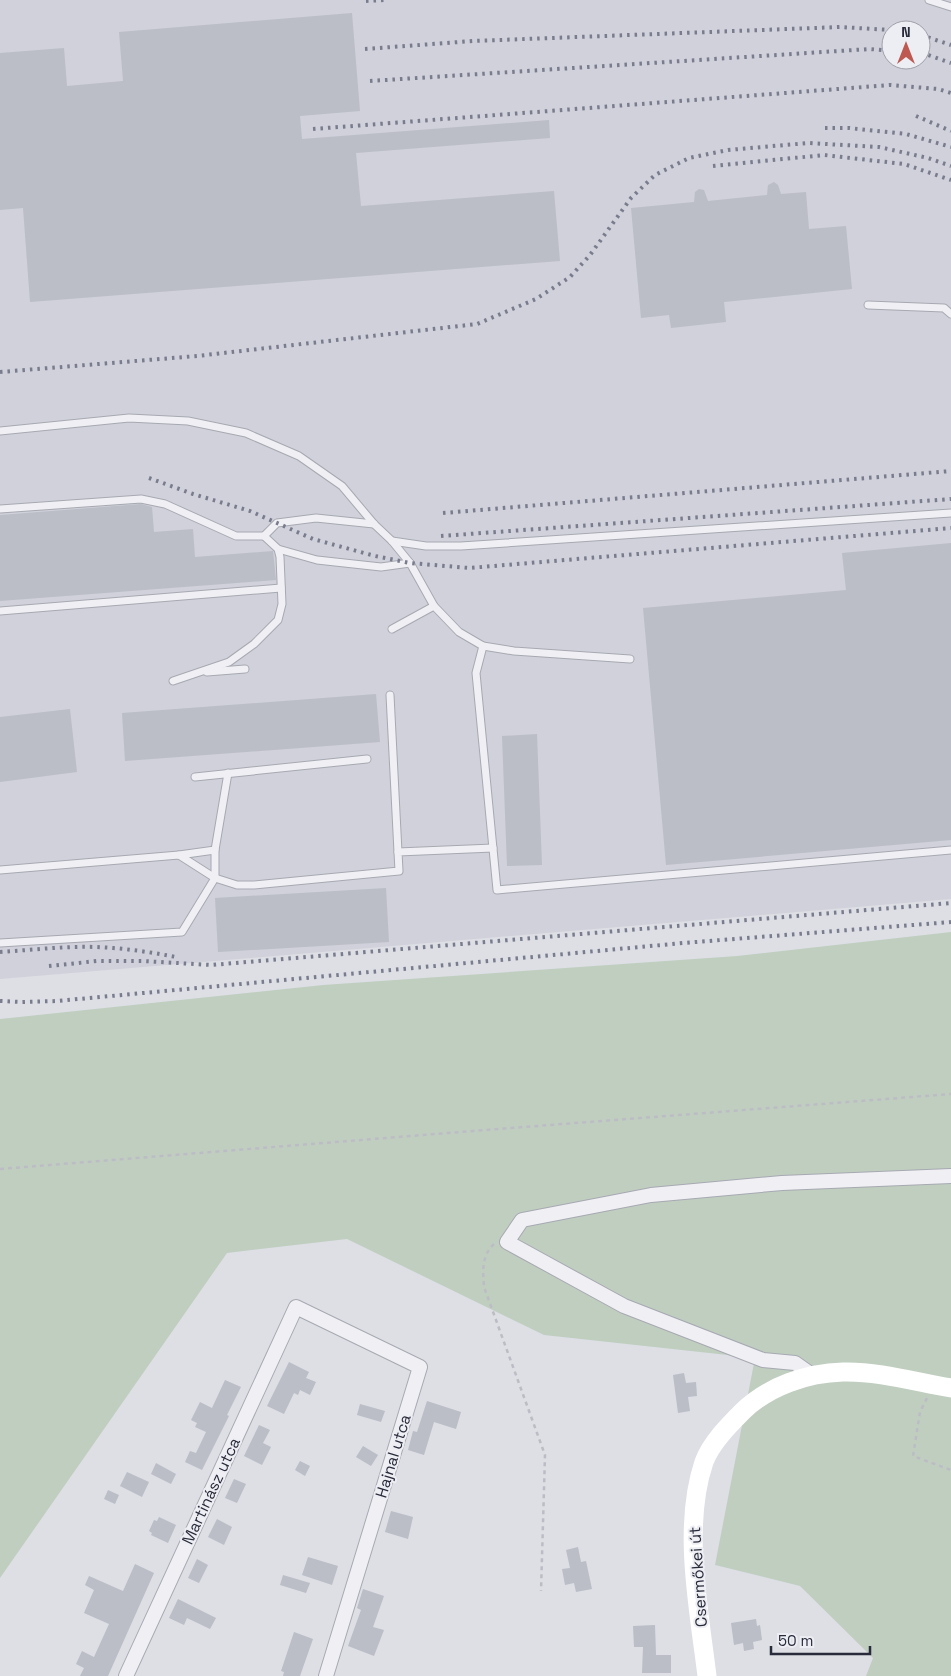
<svg xmlns="http://www.w3.org/2000/svg" width="951" height="1676" font-family="'Space Grotesk',sans-serif">
  <style>
    .built { fill: #d0d1da; fill-rule: evenodd }
    .green { fill: #c0cec0 }
    .building { fill: #bbbdc7 }
    .lines { fill: none; stroke-linecap: round; stroke-linejoin: round }
    .service-casing { stroke: #a7a9b2; stroke-width: 9 }
    .minor-casing { stroke: #a7a9b2; stroke-width: 16 }
    .path { stroke: #bcbdc4; stroke-width: 2.5; stroke-dasharray: 4 4; stroke-linecap: butt }
    .service { stroke: #f0f0f4; stroke-width: 7 }
    .minor { stroke: #f0f0f4; stroke-width: 14 }
    .secondary { stroke: #fff; stroke-width: 19 }
    .rail { stroke: #797c8d; stroke-width: 4; stroke-dasharray: 2.5 5; stroke-linecap: butt }
    .labels { text-anchor: middle; dominant-baseline: central; stroke-width: 4; stroke-linejoin: round; paint-order: stroke }
    .street-label { font-size: 16px; fill: #292b3a; stroke: #edeef3 }
  </style>
  <rect width="100%" height="100%" fill="#dddfe5"/>
  <path class="built" d="M0 0H951V899L0 979ZM891 30H921V60H891Z"/>
  <polygon class="green" points="951,932 951,1676 866,1676 873,1658 800,1586 715,1565 755,1358 544,1335 347,1239 227,1253 0,1578 0,1019 323,985 737,956"/>
  <g class="building">
    <polygon points="352,13 360,111 300,116 302,139 549,120 550,138 356,153 361,206 554,191 560,261 30,302 23,208 0,210 0,53 64,48 67,86 123,81 119,32"/>
    <polygon points="774,182 778,185 781,194 806,192 809,229 846,226 852,289 724,302 726,322 671,328 669,315 641,318 631,208 694,202 695,192 699,189 704,190 708,201 767,195 768,185"/>
    <polygon points="141,504 152,507 154,532 193,529 195,557 273,551 276,580 0,601 0,515"/>
    <polygon points="951,543 951,840 666,865 643,608 846,590 842,553"/>
    <polygon points="376,694 380,742 125,761 122,713"/>
    <polygon points="70,709 77,772 0,782 0,717"/>
    <polygon points="537,734 542,865 507,866 502,736"/>
    <polygon points="386,888 389,942 218,952 215,898"/>
    <polygon points="289,1362 309,1372 306,1378 316,1382 310,1395 300,1390 298,1395 294,1393 284,1414 267,1406"/>
    <polygon points="684,1373 686,1383 696,1382 697,1396 688,1397 690,1411 678,1413 673,1375"/>
    <polygon points="225,1380 241,1387 227,1415 229,1416 202,1470 185,1462 190,1451 196,1453 206,1432 195,1427 197,1423 191,1420 200,1402 212,1408"/>
    <polygon points="427,1401 461,1412 456,1429 434,1422 424,1455 408,1450 413,1431 417,1432"/>
    <polygon points="360,1404 385,1411 381,1422 357,1415"/>
    <polygon points="259,1425 270,1430 263,1443 271,1447 262,1465 244,1456"/>
    <polygon points="363,1446 378,1455 371,1466 356,1457"/>
    <polygon points="300,1461 310,1466 305,1476 295,1470"/>
    <polygon points="156,1463 176,1474 171,1484 151,1474"/>
    <polygon points="127,1472 149,1482 142,1497 120,1486"/>
    <polygon points="234,1479 246,1484 237,1503 225,1498"/>
    <polygon points="108,1490 119,1495 115,1504 104,1499"/>
    <polygon points="391,1511 413,1517 408,1539 385,1532"/>
    <polygon points="159,1517 176,1525 168,1543 151,1535 152,1533 149,1531 154,1520 157,1521"/>
    <polygon points="217,1519 232,1527 224,1545 208,1537"/>
    <polygon points="578,1547 581,1562 586,1561 592,1589 576,1592 574,1583 565,1585 562,1569 570,1568 566,1550"/>
    <polygon points="308,1557 338,1566 332,1585 302,1575"/>
    <polygon points="197,1559 208,1565 199,1583 188,1578"/>
    <polygon points="135,1564 154,1573 108,1676 80,1676 84,1668 76,1664 82,1651 94,1657 109,1624 84,1613 94,1590 85,1585 89,1576 123,1591"/>
    <polygon points="283,1575 310,1583 306,1593 280,1585"/>
    <polygon points="363,1589 384,1596 373,1627 384,1630 374,1656 348,1646 361,1610 357,1608"/>
    <polygon points="178,1599 216,1618 210,1629 187,1618 184,1625 169,1618"/>
    <polygon points="756,1619 757,1626 760,1625 762,1640 753,1642 754,1649 744,1651 743,1643 734,1645 731,1623"/>
    <polygon points="655,1625 656,1655 671,1655 671,1673 642,1673 643,1647 634,1647 633,1626"/>
    <polygon points="294,1632 313,1639 300,1676 283,1676 284,1672 281,1671"/>
  </g>
  <g class="lines">
    <g class="service-casing">
      <g id="service">
        <polyline points="929,0 951,7"/>
        <polyline points="868,305 944,308 951,314"/>
        <polyline points="0,431 129,418 188,421 246,433 299,456 342,486 374,524 392,541 410,563 434,606 459,632 483,646 514,651 630,659"/>
        <polyline points="0,509 141,499 165,504 236,536 264,536 277,523 316,518 374,524"/>
        <polyline points="264,536 278,549 317,560 381,567 410,563"/>
        <polyline points="392,541 426,546 461,546 951,513"/>
        <polyline points="0,611 281,588"/>
        <polyline points="392,629 434,606"/>
        <polyline points="483,646 476,673 497,890 951,850"/>
        <polyline points="207,672 245,669"/>
        <polyline points="173,681 229,662 254,644 278,620 282,604 280,557 278,549"/>
        <polyline points="390,695 398,852"/>
        <polyline points="195,777 367,759"/>
        <polyline points="179,855 215,850 228,773"/>
        <polyline points="0,870 179,855 215,878 237,885 254,885 399,871 398,852 493,848"/>
        <polyline points="0,943 182,932 215,878 215,850"/>
      </g>
    </g>
    <g class="minor-casing">
      <g id="minor">
        <polyline points="812,1375 795,1363 763,1360 624,1306 507,1242 522,1220 651,1195 782,1183 951,1176"/>
        <polyline points="126,1676 296,1307 420,1367 326,1676"/>
      </g>
    </g>
    <g class="path">
      <polyline points="0,1169 485,1130 951,1094"/>
      <path d="M494 1244C481 1256 483 1272 484 1287L545 1455 541 1591"/>
      <polyline points="927,1398 920,1412 913,1456 951,1470"/>
    </g>
    <use href="#service" class="service"/>
    <use href="#minor" class="minor"/>
    <path class="secondary" d="M707 1676C699 1609 682 1527 704 1462 711 1443 729 1425 743 1411 769 1386 807 1373 843 1372 878 1371 916 1382 951 1388"/>
    <g class="rail">
      <polyline points="366,1 386,0"/>
      <polyline points="921,35 951,45"/>
      <polyline points="365,49 473,41 840,27 891,30"/>
      <polyline points="921,54 928,55 951,63"/>
      <polyline points="370,81 870,49 891,51"/>
      <polyline points="916,116 951,131"/>
      <polyline points="825,128 849,128 906,134 951,147"/>
      <polyline points="313,129 890,85 938,89 951,93"/>
      <polyline points="713,166 824,155 904,164 951,180"/>
      <polyline points="0,372 197,356 477,324 536,299 570,277 590,255 631,198 655,175 689,158 728,150 808,143 879,147 928,158 951,166"/>
      <polyline points="149,478 193,494 250,511 313,539 375,556 410,563 469,568 951,528"/>
      <polyline points="443,513 951,471"/>
      <polyline points="441,536 951,499"/>
      <path d="M0 952C32 950 64 946 96 947 123 948 150 952 176 957"/>
      <polyline points="49,966 97,961 143,961 211,965 951,903"/>
      <polyline points="0,1001 21,1002 57,1001 683,943 951,922"/>
    </g>
  </g>
  <g class="labels">
    <g class="street-label">
      <text transform="translate(393 1456) rotate(-73)">Hajnal utca</text>
      <text transform="translate(211 1491) rotate(-65)">Martinász utca</text>
      <text transform="translate(698 1577) rotate(-94)">Csermőkei út</text>
    </g>
  </g>
  <g transform="translate(906 45)"><circle r="24" fill="#edeef3" stroke="#9fa0a9"/>
  <path d="M0-4L9 19L0 12L-9 19Z" fill="#bd5950"/>
  <text y="-8" font-size="14" font-weight="bold" text-anchor="middle" fill="#292b3a">N</text>
  </g>
  <path d="M771 1646v8h99v-8" fill="none" stroke="#292b3a" stroke-width="2.5"/>
  <text x="778" y="1646" font-size="15" fill="#292b3a" stroke="#edeef3" stroke-width="4" paint-order="stroke">50 m</text>
</svg>
